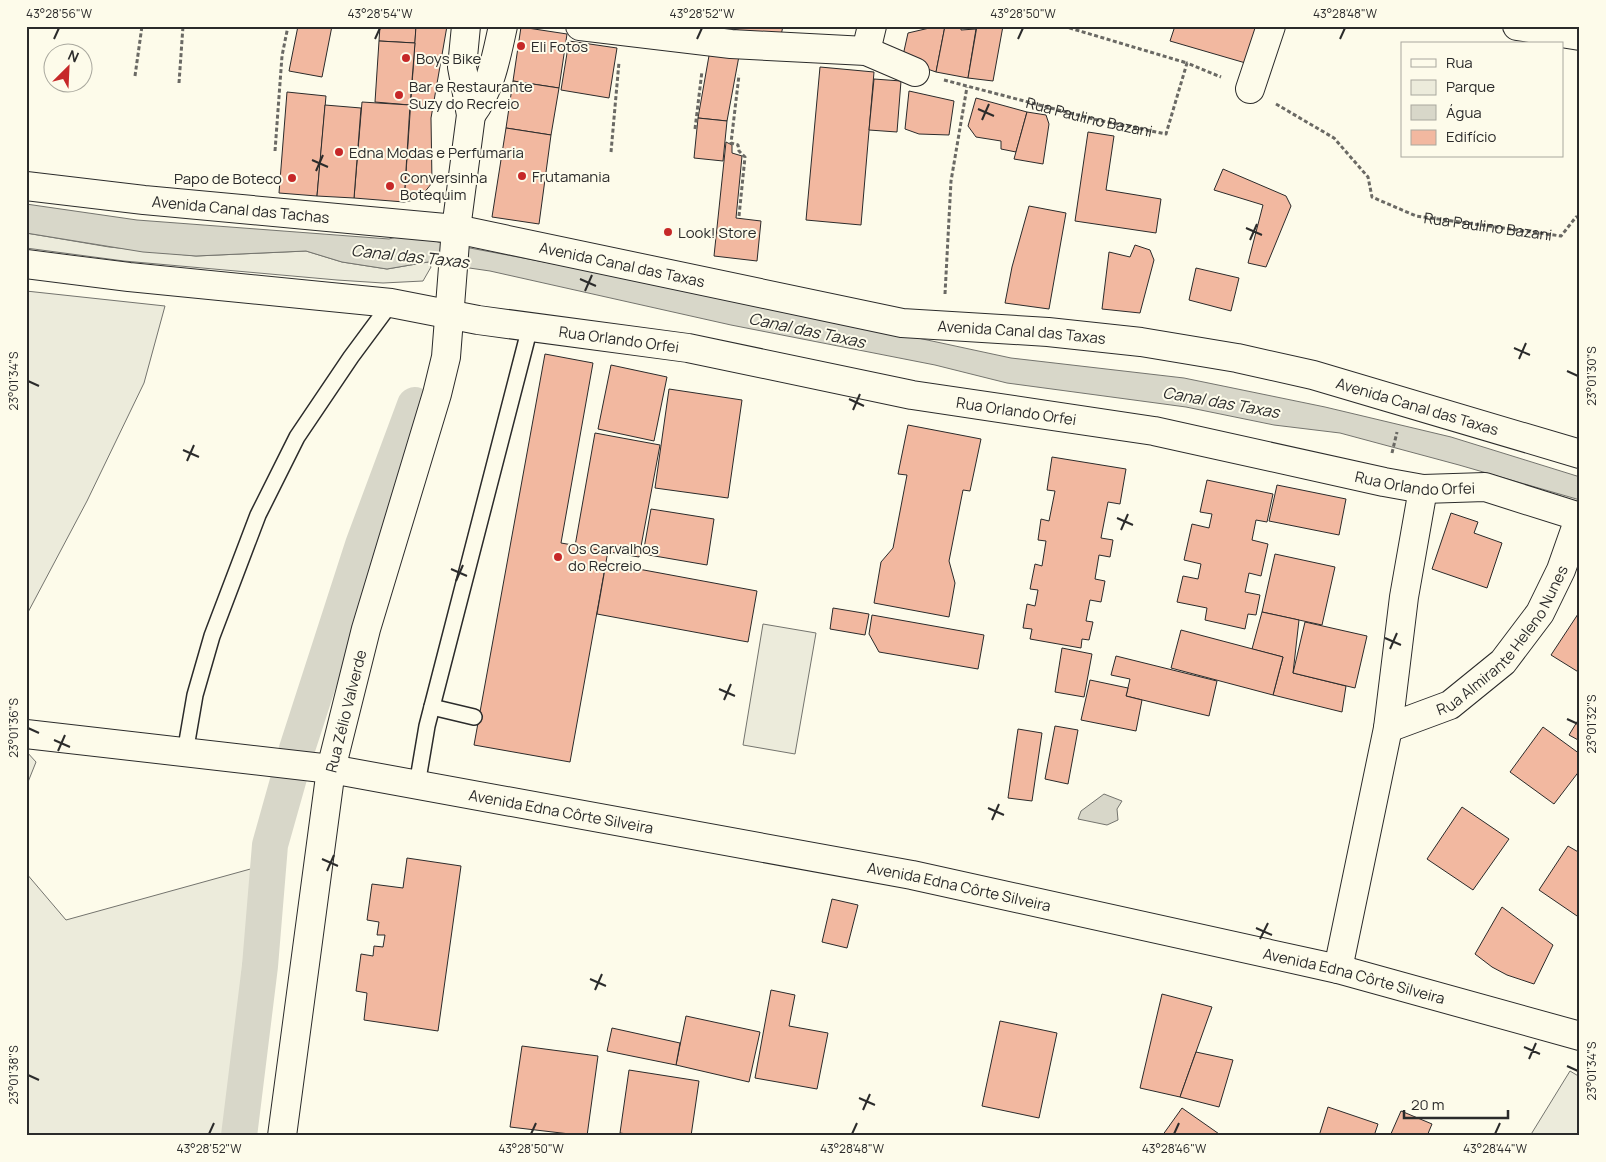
<svg xmlns="http://www.w3.org/2000/svg" width="1606" height="1162" font-family="Manrope,sans-serif">
  <style>
    .green { fill: #ecebdb; stroke: #74746e }
    .water { fill: #d8d7c9; stroke: #74746e }
    .lines { fill: none; stroke-linecap: round; stroke-linejoin: round }
    .canal { stroke: #d8d7c9; stroke-width: 36 }
    .building { fill: #f2b8a0; stroke: #2b2b2b }
    .lane-casing { stroke: #2b2b2b; stroke-width: 18 }
    .street-casing { stroke: #2b2b2b; stroke-width: 30 }
    .secondary-casing { stroke: #2b2b2b; stroke-width: 30 }
    .path { stroke: #6a6964; stroke-width: 3; stroke-dasharray: 4 2.5; stroke-linecap: butt }
    .lane { stroke: #fdfbea; stroke-width: 15 }
    .street { stroke: #fdfbea; stroke-width: 28 }
    .secondary { stroke: #fdfbea; stroke-width: 28 }
    .ticks { fill: none; stroke: #2b2b2b; stroke-width: 2 }
    .poi-dot { fill: #c62828; stroke: #fdfbea; stroke-width: 2 }
    .labels { text-anchor: middle; dominant-baseline: central; stroke-width: 4; stroke-linejoin: round; paint-order: stroke }
    .poi-label { font-size: 15px; fill: #2b2b2b; stroke: #fdfbea; text-anchor: start }
    .street-label { font-size: 15px; fill: #2b2b2b; stroke: #fdfbea }
    .water-label { font-size: 16px; font-style: italic; fill: #2b2b2b; stroke: #fdfbea }
    .neatline { fill: none; stroke: #2b2b2b; stroke-width: 2 }
    .ticks-label { font-size: 12px; text-anchor: middle; fill: #2b2b2b }
  </style>
  <rect width="100%" height="100%" fill="#fdfbea"/>
  <g class="green">
    <polygon points="26,233 109,247 196,256 306,251 342,262 387,269 428,262 431,267 423,281 383,283 337,280 124,261 26,248"/>
    <polygon points="26,291 165,306 144,383 87,501 26,616"/>
    <polygon points="763,624 816,633 795,754 743,745"/>
    <polygon points="26,751 36,762 26,787"/>
    <polygon points="254,868 224,1136 26,1136 26,873 66,920"/>
    <polygon points="1570,1071 1580,1077 1580,1136 1530,1136"/>
  </g>
  <g class="water">
    <path d="M26 204 137 220 389 239C410 233 418 231 438 242L704 292 1011 358 1184 378 1325 407 1451 437 1580 477V500L1459 465 1340 433 1274 425 1186 407 1007 383 935 365 731 325 490 271 428 262 387 269 342 262 306 251 196 256 143 252 26 233Z"/>
    <polygon points="1104,794 1122,801 1117,809 1118,820 1107,825 1078,819 1081,811"/>
  </g>
  <g class="lines">
    <polyline class="canal" points="239,1136 260,966 270,845 297,749 363,545 415,405"/>
  </g>
  <g class="building">
    <polygon points="298,26 332,26 322,77 289,71"/>
    <polygon points="380,26 416,26 415,43 379,41"/>
    <polygon points="416,26 447,26 431,118 432,183 423,194 414,200 404,202"/>
    <polygon points="733,26 783,26 780,40 733,29"/>
    <polygon points="938,26 945,26 936,72 902,60 908,33"/>
    <polygon points="945,26 961,26 961,30 976,29 968,78 936,72"/>
    <polygon points="977,26 1003,26 993,81 968,78"/>
    <polygon points="1175,26 1260,26 1249,64 1170,41"/>
    <polygon points="521,27 567,34 559,88 513,81"/>
    <polygon points="379,41 415,43 410,105 375,102"/>
    <polygon points="569,41 617,48 609,98 561,90"/>
    <polygon points="710,50 739,56 727,121 698,118"/>
    <polygon points="820,67 874,72 861,225 806,220"/>
    <polygon points="874,79 901,81 897,132 869,130"/>
    <polygon points="513,81 559,88 551,135 506,128"/>
    <polygon points="909,91 954,101 949,135 919,134 905,129"/>
    <polygon points="287,92 326,96 317,196 279,193"/>
    <polygon points="976,98 1027,112 1016,152 1001,149 1001,141 976,137 968,126"/>
    <polygon points="362,102 410,105 404,202 354,198"/>
    <polygon points="325,105 361,108 354,198 317,196"/>
    <polygon points="1027,112 1046,115 1049,124 1043,164 1014,159"/>
    <polygon points="698,118 727,121 723,161 694,158"/>
    <polygon points="506,128 551,135 539,224 492,217"/>
    <polygon points="1088,132 1114,136 1106,190 1161,199 1156,233 1075,221"/>
    <polygon points="726,142 732,145 732,153 742,156 736,218 761,221 757,261 714,256"/>
    <polygon points="1223,169 1286,196 1291,206 1266,267 1248,263 1263,205 1214,190"/>
    <polygon points="1029,206 1066,213 1049,309 1005,303 1012,267"/>
    <polygon points="1135,245 1150,250 1154,260 1140,313 1102,309 1109,252 1130,257"/>
    <polygon points="1196,268 1239,278 1231,311 1189,300"/>
    <polygon points="545,354 593,363 561,543 608,551 570,762 474,745"/>
    <polygon points="611,365 667,377 654,441 598,429"/>
    <polygon points="669,389 742,400 728,498 655,488"/>
    <polygon points="908,425 981,439 970,491 963,490 949,561 955,583 949,617 874,603 881,562 893,548 907,475 898,474"/>
    <polygon points="595,433 660,445 639,557 575,546"/>
    <polygon points="1052,457 1126,469 1120,504 1108,502 1101,538 1113,540 1110,557 1099,555 1095,579 1105,581 1101,602 1090,600 1086,621 1093,622 1089,640 1082,639 1081,648 1030,639 1032,629 1023,628 1027,604 1035,606 1038,590 1030,589 1035,564 1042,566 1046,541 1038,540 1041,519 1049,521 1055,491 1047,490"/>
    <polygon points="1207,480 1273,494 1267,522 1256,520 1252,540 1268,544 1261,576 1249,573 1245,592 1260,595 1256,615 1248,614 1245,629 1205,620 1207,608 1177,602 1183,576 1198,579 1201,564 1184,560 1192,524 1209,528 1212,514 1200,512"/>
    <polygon points="1277,485 1346,499 1339,535 1269,521"/>
    <polygon points="651,509 714,519 707,565 643,554"/>
    <polygon points="1451,513 1478,522 1474,533 1502,543 1487,588 1432,569"/>
    <polygon points="1275,554 1335,567 1322,625 1262,612"/>
    <polygon points="606,563 757,591 748,642 597,614"/>
    <polygon points="833,608 869,614 865,635 830,629"/>
    <polygon points="1580,611 1580,673 1551,655"/>
    <polygon points="1262,612 1299,620 1293,673 1346,686 1342,712 1273,695 1283,657 1252,649"/>
    <polygon points="872,615 984,635 978,669 879,652 869,634"/>
    <polygon points="1305,622 1367,636 1355,688 1293,673"/>
    <polygon points="1181,630 1283,657 1273,695 1171,668"/>
    <polygon points="1062,648 1092,654 1084,697 1055,692"/>
    <polygon points="1116,656 1217,681 1209,716 1126,696 1130,679 1111,675"/>
    <polygon points="1090,680 1128,688 1126,696 1142,700 1136,731 1081,720"/>
    <polygon points="1580,717 1580,741 1569,735"/>
    <polygon points="1055,726 1078,730 1068,784 1045,779"/>
    <polygon points="1543,727 1580,754 1580,770 1554,804 1510,772"/>
    <polygon points="1018,729 1042,733 1032,801 1008,798"/>
    <polygon points="1462,807 1509,839 1473,890 1427,859"/>
    <polygon points="1568,846 1580,853 1580,918 1539,890"/>
    <polygon points="407,858 461,866 438,1031 364,1020 367,993 356,991 361,954 373,956 374,946 383,947 385,935 377,935 379,922 367,920 372,884 403,888"/>
    <polygon points="832,899 858,905 847,948 822,942"/>
    <polygon points="1502,907 1553,945 1534,984 1507,975 1492,967 1475,954"/>
    <polygon points="771,990 795,995 789,1026 828,1033 817,1089 755,1078"/>
    <polygon points="1162,994 1212,1007 1180,1097 1140,1088"/>
    <polygon points="686,1016 760,1032 749,1082 676,1065"/>
    <polygon points="1000,1021 1057,1033 1039,1118 982,1106"/>
    <polygon points="612,1028 680,1043 676,1065 607,1051"/>
    <polygon points="522,1046 598,1056 587,1136 510,1127"/>
    <polygon points="1196,1052 1233,1060 1219,1107 1180,1097"/>
    <polygon points="629,1070 699,1081 691,1136 640,1136 620,1133"/>
    <polygon points="1328,1107 1378,1124 1374,1136 1319,1136"/>
    <polygon points="1182,1108 1222,1136 1162,1136"/>
    <polygon points="1401,1111 1432,1124 1427,1136 1390,1136"/>
  </g>
  <g class="lines">
    <g class="lane-casing">
      <g id="lane">
        <polyline points="432,707 474,717"/>
        <polyline points="185,753 195,695 212,636 258,515 297,437 351,357 391,303"/>
        <polyline points="417,785 427,726 530,327"/>
      </g>
    </g>
    <g class="street-casing">
      <g id="street">
        <polyline points="580,26 731,44 866,51 915,72"/>
        <polyline points="1517,26 1580,36"/>
        <polyline points="866,51 872,26"/>
        <polyline points="1250,89 1271,26"/>
        <path id="s3" d="M26 186 144 200 456 229 902 323 1048 332 1141 342 1237 358 1313 375 1580 454"/>
        <path id="s4" d="M26 264 129 277 391 303 478 320 688 348 912 395 1154 431 1384 482 1423 489 1485 487 1580 517"/>
        <path id="s5" d="M1388 728 1450 705 1503 662 1540 613 1561 570 1580 516"/>
        <path id="s6" d="M26 734 331 769 912 875 1338 969 1580 1036"/>
        <polyline points="1338,969 1388,728 1404,597 1423,489"/>
      </g>
    </g>
    <g class="secondary-casing">
      <g id="secondary">
        <path d="M471 115C491 88 496 58 503 26"/>
        <path id="s7" d="M282 1136 331 769 366 629 437 394 446 357 456 229 471 115 462 67 466 26"/>
      </g>
    </g>
    <g class="path">
      <polyline points="1063,26 1187,63"/>
      <polyline points="135,76 142,26"/>
      <path id="s1" d="M944 80 1093 119 1166 134 1187 63 1221 77"/>
      <polyline points="179,83 183,26"/>
      <path id="s2" d="M1276 104 1334 138 1368 177 1372 197 1416 216 1561 236 1576 217H1580"/>
      <polyline points="695,129 702,71"/>
      <polyline points="275,151 282,56 288,26"/>
      <polyline points="611,152 619,62"/>
      <polyline points="739,216 745,157 739,151 738,145 731,143 739,75"/>
      <polyline points="945,294 951,181 967,87"/>
      <polyline points="1392,453 1397,432"/>
    </g>
    <use href="#lane" class="lane"/>
    <use href="#street" class="street"/>
    <use href="#secondary" class="secondary"/>
  </g>
  <path class="ticks" d="M54 39 59 28M375 39 380 28M697 39 702 28M1018 39 1023 28M1340 39 1345 28M978 109 994 116M982 120 989 104M312 160 328 167M316 171 323 155M1246 228 1262 235M1250 240 1257 224M580 279 596 286M585 291 592 275M1514 348 1530 355M1519 359 1526 343M1567 371 1578 376M28 381 39 386M849 399 864 406M853 410 860 394M183 450 199 457M187 461 194 445M1117 518 1133 525M1121 530 1128 514M451 569 467 576M456 581 463 565M1385 638 1401 645M1390 649 1397 633M719 689 735 696M724 700 731 684M1567 719 1578 724M28 728 39 733M54 740 70 747M58 751 65 735M988 808 1004 815M992 820 999 804M322 859 338 866M327 871 334 855M1256 928 1272 935M1260 939 1268 923M590 979 606 986M595 990 602 974M1524 1047 1540 1054M1529 1059 1536 1043M1567 1066 1578 1071M28 1075 39 1080M859 1098 875 1105M863 1110 870 1094M209 1134 214 1123M531 1134 536 1123M852 1134 857 1123M1174 1134 1179 1123M1495 1134 1500 1123"/>
  <g class="poi-dot">
    <circle cx="521" cy="46" r="5"/>
    <circle cx="406" cy="58" r="5"/>
    <circle cx="399" cy="95" r="5"/>
    <circle cx="339" cy="152" r="5"/>
    <circle cx="522" cy="176" r="5"/>
    <circle cx="292" cy="178" r="5"/>
    <circle cx="390" cy="186" r="5"/>
    <circle cx="668" cy="232" r="5"/>
    <circle cx="558" cy="557" r="5"/>
  </g>
  <g class="labels">
    <g class="poi-label">
      <text x="531" y="46">Eli Fotos</text>
      <text x="416" y="58">Boys Bike</text>
      <text x="409" y="86">Bar e Restaurante<tspan x="409" dy="17">Suzy do Recreio</tspan></text>
      <text x="349" y="152">Edna Modas e Perfumaria</text>
      <text x="532" y="176">Frutamania</text>
      <text x="400" y="177">Conversinha<tspan x="400" dy="17">Botequim</tspan></text>
      <text x="282" y="178" text-anchor="end">Papo de Boteco</text>
      <text x="678" y="232">Look! Store</text>
      <text x="568" y="548">Os Carvalhos<tspan x="568" dy="17">do Recreio</tspan></text>
    </g>
    <g class="street-label">
      <text stroke="none"><textPath href="#s1" startOffset="150">Rua Paulino Bazani</textPath></text>
      <text stroke="none"><textPath href="#s3" startOffset="216">Avenida Canal das Tachas</textPath></text>
      <text stroke="none"><textPath href="#s2" startOffset="260">Rua Paulino Bazani</textPath></text>
      <text stroke="none"><textPath href="#s3" startOffset="602">Avenida Canal das Taxas</textPath></text>
      <text stroke="none"><textPath href="#s3" startOffset="1008">Avenida Canal das Taxas</textPath></text>
      <text stroke="none"><textPath href="#s4" startOffset="598">Rua Orlando Orfei</textPath></text>
      <text stroke="none"><textPath href="#s3" startOffset="1412">Avenida Canal das Taxas</textPath></text>
      <text stroke="none"><textPath href="#s4" startOffset="1002">Rua Orlando Orfei</textPath></text>
      <text stroke="none"><textPath href="#s4" startOffset="1408">Rua Orlando Orfei</textPath></text>
      <text stroke="none"><textPath href="#s5" startOffset="150">Rua Almirante Heleno Nunes</textPath></text>
      <text stroke="none"><textPath href="#s7" startOffset="430">Rua Zélio Valverde</textPath></text>
      <text stroke="none"><textPath href="#s6" startOffset="541">Avenida Edna Côrte Silveira</textPath></text>
      <text stroke="none"><textPath href="#s6" startOffset="946">Avenida Edna Côrte Silveira</textPath></text>
      <text stroke="none"><textPath href="#s6" startOffset="1351">Avenida Edna Côrte Silveira</textPath></text>
    </g>
    <g class="water-label">
      <text transform="translate(410 256) rotate(6)">Canal das Taxas</text>
      <text transform="translate(807 330) rotate(12)">Canal das Taxas</text>
      <text transform="translate(1221 402) rotate(10)">Canal das Taxas</text>
    </g>
  </g>
  <rect width="1606" height="1162" fill="none" stroke="#fdfbea" stroke-width="55"/>
  <rect x="1401" y="42" width="162" height="115" fill="#fdfbea" stroke="#a9a89e"/>
  <rect x="1411" y="59" width="25" height="8" fill="#fdfbea" stroke="#a9a89e"/>
  <text x="1446" y="68" font-size="15" fill="#2b2b2b">Rua</text>
  <rect x="1411" y="80" width="25" height="15" fill="#ecebdb" stroke="#a9a89e"/>
  <text x="1446" y="92" font-size="15" fill="#2b2b2b">Parque</text>
  <rect x="1411" y="105" width="25" height="15" fill="#d8d7c9" stroke="#a9a89e"/>
  <text x="1446" y="118" font-size="15" fill="#2b2b2b">Água</text>
  <rect x="1411" y="130" width="25" height="15" fill="#f2b8a0" stroke="#a9a89e"/>
  <text x="1446" y="142" font-size="15" fill="#2b2b2b">Edifício</text>
  <g transform="translate(68 68) rotate(24)"><circle r="24" fill="#fdfbea" stroke="#a9a89e"/>
  <path d="M0-4L9 19L0 12L-9 19Z" fill="#c62828"/>
  <text y="-8" font-size="14" font-weight="bold" text-anchor="middle" fill="#2b2b2b">N</text>
  </g>
  <path d="M1404 1110v8h104v-8" fill="none" stroke="#2b2b2b" stroke-width="2.5"/>
  <text x="1411" y="1110" font-size="15" fill="#2b2b2b" stroke="#fdfbea" stroke-width="4" paint-order="stroke">20 m</text>
  <rect x="28" y="28" width="1550" height="1106" class="neatline"/>
  <g class="ticks-label">
    <text x="59" y="18">43°28'56"W</text>
    <text x="380" y="18">43°28'54"W</text>
    <text x="702" y="18">43°28'52"W</text>
    <text x="1023" y="18">43°28'50"W</text>
    <text x="1345" y="18">43°28'48"W</text>
    <text transform="translate(1592 376) rotate(-90)" y="4">23°01'30"S</text>
    <text transform="translate(14 381) rotate(-90)" y="4">23°01'34"S</text>
    <text transform="translate(1592 724) rotate(-90)" y="4">23°01'32"S</text>
    <text transform="translate(14 728) rotate(-90)" y="4">23°01'36"S</text>
    <text transform="translate(1592 1071) rotate(-90)" y="4">23°01'34"S</text>
    <text transform="translate(14 1075) rotate(-90)" y="4">23°01'38"S</text>
    <text x="209" y="1153">43°28'52"W</text>
    <text x="531" y="1153">43°28'50"W</text>
    <text x="852" y="1153">43°28'48"W</text>
    <text x="1174" y="1153">43°28'46"W</text>
    <text x="1495" y="1153">43°28'44"W</text>
  </g>
</svg>
